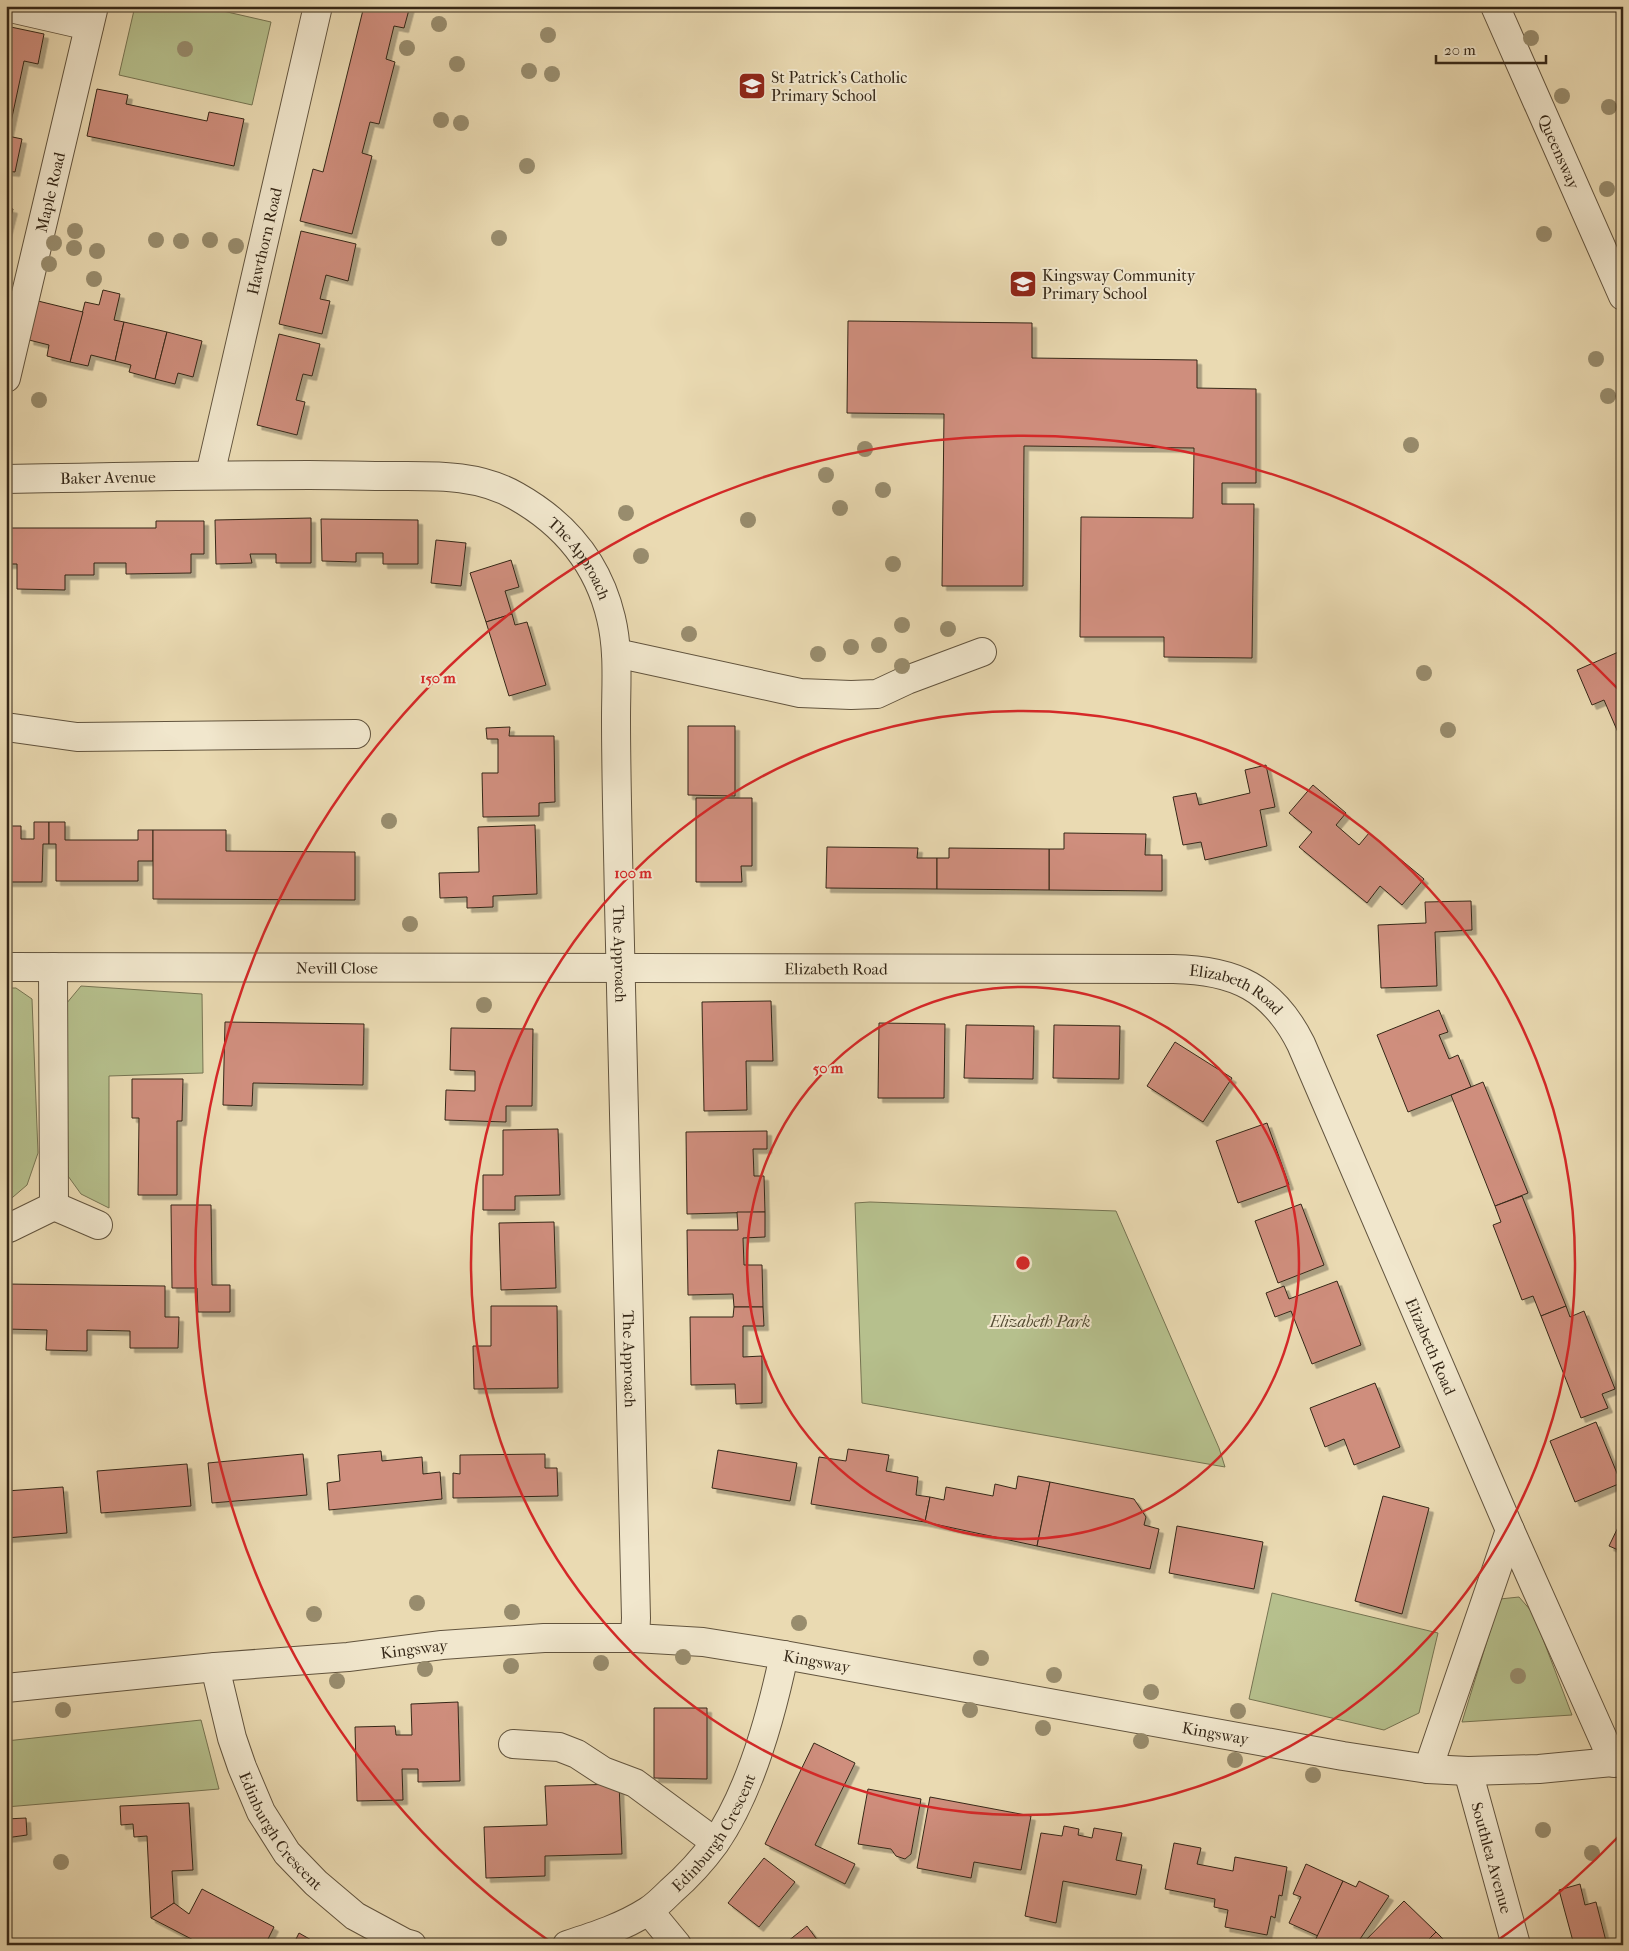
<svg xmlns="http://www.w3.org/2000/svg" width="1629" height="1951" font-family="'IM FELL French Canon',serif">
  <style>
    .green { fill: #b6c08d; stroke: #767452 }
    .building { fill: #cf8e7d; stroke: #352717; filter: url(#shadow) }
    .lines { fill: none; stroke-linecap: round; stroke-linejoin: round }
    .minor-casing { stroke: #62543e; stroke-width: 30 }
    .minor { stroke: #f1e7cd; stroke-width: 28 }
    .tree { fill: #988c6d }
    .ring { fill: none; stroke: #d62828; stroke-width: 2.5 }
    .labels { text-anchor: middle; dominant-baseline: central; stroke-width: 4; stroke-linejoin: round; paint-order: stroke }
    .poi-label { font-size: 16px; fill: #352717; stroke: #f1e7cd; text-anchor: start }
    .street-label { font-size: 16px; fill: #352717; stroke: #f1e7cd }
    .park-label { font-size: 16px; font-style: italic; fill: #554d34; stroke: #f1e7cd }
    .centre { fill: #d62828; stroke: #f1e7cd; stroke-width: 2.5 }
    .ring-label { font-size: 15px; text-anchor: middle; font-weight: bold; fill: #d62828; stroke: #f1e7cd; stroke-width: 4; stroke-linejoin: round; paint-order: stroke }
  </style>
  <defs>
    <filter id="shadow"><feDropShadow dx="4.5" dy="4.5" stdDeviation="0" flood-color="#0004"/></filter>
  </defs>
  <rect width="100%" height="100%" fill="#eadab2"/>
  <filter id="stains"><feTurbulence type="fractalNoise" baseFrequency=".004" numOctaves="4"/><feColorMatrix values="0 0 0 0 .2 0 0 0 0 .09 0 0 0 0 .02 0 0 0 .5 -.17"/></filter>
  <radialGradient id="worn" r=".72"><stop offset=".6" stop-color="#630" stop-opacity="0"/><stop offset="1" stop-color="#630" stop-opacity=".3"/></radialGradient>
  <g class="green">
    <polygon points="135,6 201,6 271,22 252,105 119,75"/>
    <polygon points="81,986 202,994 203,1073 109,1076 109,1208 81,1194 68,1176 66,1004"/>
    <polygon points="6,988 16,988 32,999 38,1153 27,1185 6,1203"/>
    <polygon points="870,1202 1116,1211 1219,1448 1225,1467 862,1403 855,1203"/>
    <polygon points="1272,1593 1438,1633 1419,1713 1384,1730 1249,1699"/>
    <polygon points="1519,1597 1533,1613 1572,1715 1462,1722 1500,1599"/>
    <polygon points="201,1720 219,1789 6,1807 6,1741"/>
  </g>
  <g class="building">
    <polygon points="364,6 410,6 404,28 394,26 386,59 395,62 379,124 370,122 362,153 372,156 352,234 300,221 313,169 323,172"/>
    <polygon points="6,26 44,34 38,64 24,61 8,136 22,139 15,172 6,171"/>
    <polygon points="97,89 128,95 126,104 207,121 209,112 244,119 234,166 87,136"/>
    <polygon points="6,207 13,209 6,236"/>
    <polygon points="301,231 356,244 348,281 326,275 320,299 330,301 322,334 279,324"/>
    <polygon points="103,290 120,294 114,320 124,322 115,361 91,355 88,366 70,362 85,302 99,305"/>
    <polygon points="38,301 83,312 70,362 47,356 49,345 29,340"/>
    <polygon points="848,321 1032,323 1032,358 1197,360 1197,388 1256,389 1256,483 1222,483 1222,504 1254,504 1252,658 1164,657 1164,637 1080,637 1081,517 1193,518 1194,448 1024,446 1023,586 942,586 944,414 847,413"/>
    <polygon points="124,322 167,332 155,379 129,372 131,365 115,361"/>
    <polygon points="167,332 202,341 193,377 178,373 175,384 155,379"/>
    <polygon points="279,334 320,344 312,376 303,374 296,400 305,402 297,435 257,425"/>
    <polygon points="311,518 311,563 276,563 276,554 250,554 252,563 216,564 215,520"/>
    <polygon points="321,519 418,520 418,564 383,564 383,553 356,553 356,562 322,561"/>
    <polygon points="156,521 204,521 204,554 191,554 191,573 126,574 126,563 94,563 94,575 65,575 65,590 17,589 17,564 6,564 6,528 156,528"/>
    <polygon points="436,540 466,543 461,586 431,583"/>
    <polygon points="511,560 519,587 505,591 512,614 486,622 470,573"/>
    <polygon points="512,614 515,625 527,622 546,685 509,696 486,622"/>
    <polygon points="1623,650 1623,744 1604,700 1592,705 1577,670"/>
    <polygon points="688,726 735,726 735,796 688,795"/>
    <polygon points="510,727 509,736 554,736 555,802 539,803 539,816 483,817 482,773 498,773 498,739 487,739 486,728"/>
    <polygon points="1266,765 1275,807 1260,810 1267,846 1205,860 1201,842 1183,845 1173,797 1196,793 1199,805 1250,793 1245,770"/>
    <polygon points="1313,785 1346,813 1336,825 1359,845 1369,833 1424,879 1402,905 1380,886 1367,903 1299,847 1312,832 1289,813"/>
    <polygon points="696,798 752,798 752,866 741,866 742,882 696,882"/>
    <polygon points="34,822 49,822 49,844 43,844 42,882 6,882 6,826 21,826 21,839 34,839"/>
    <polygon points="49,822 65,822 65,840 138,840 138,830 153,830 153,861 138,861 138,881 56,881 56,844 49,844"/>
    <polygon points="535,825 537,894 493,896 493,907 467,908 467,897 440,898 439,873 479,872 478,827"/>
    <polygon points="153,830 226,830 226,851 355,852 355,900 153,899"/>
    <polygon points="1064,833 1146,834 1145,855 1162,855 1162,891 1049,890 1049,849 1064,849"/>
    <polygon points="827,847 918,848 917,858 937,858 937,889 826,888"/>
    <polygon points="949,848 1049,849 1049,890 937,889 937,858 949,858"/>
    <polygon points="1471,901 1472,930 1435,932 1437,986 1381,988 1378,925 1426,923 1425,902"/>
    <polygon points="771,1001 773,1061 746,1061 747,1110 704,1111 702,1002"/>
    <polygon points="1439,1010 1448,1032 1439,1035 1449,1059 1458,1055 1471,1087 1408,1112 1377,1035"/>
    <polygon points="225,1022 364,1024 363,1085 253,1083 252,1106 223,1105"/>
    <polygon points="879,1023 945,1024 944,1098 878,1098"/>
    <polygon points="966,1025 1034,1026 1033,1079 964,1078"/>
    <polygon points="1054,1025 1120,1026 1119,1079 1053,1078"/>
    <polygon points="451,1028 533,1029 532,1106 506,1106 506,1122 445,1120 446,1090 475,1091 475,1071 450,1070"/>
    <polygon points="1175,1042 1232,1078 1203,1122 1147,1086"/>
    <polygon points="132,1079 183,1079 182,1121 177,1121 177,1195 138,1195 139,1118 132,1118"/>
    <polygon points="1483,1082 1528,1193 1495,1206 1451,1095"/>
    <polygon points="1267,1123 1289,1185 1238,1203 1216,1141"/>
    <polygon points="558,1129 560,1195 515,1196 515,1210 483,1210 483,1175 503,1175 503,1130"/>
    <polygon points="767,1131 767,1149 753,1149 754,1176 764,1176 765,1212 687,1214 686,1132"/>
    <polygon points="1522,1196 1566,1306 1541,1316 1533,1296 1522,1300 1493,1225 1501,1222 1495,1206"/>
    <polygon points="1301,1204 1324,1265 1278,1283 1255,1221"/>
    <polygon points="171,1205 211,1205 212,1285 230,1285 230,1312 198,1312 197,1288 172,1288"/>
    <polygon points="737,1212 765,1212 765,1237 743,1238 744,1265 762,1265 763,1307 734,1307 733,1294 688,1295 687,1230 738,1230"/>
    <polygon points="554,1222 556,1288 501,1290 499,1223"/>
    <polygon points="1337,1281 1361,1345 1312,1364 1291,1311 1275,1317 1266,1293 1284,1286 1289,1299"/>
    <polygon points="6,1284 165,1286 165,1317 179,1317 178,1348 130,1348 130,1331 87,1330 87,1351 46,1350 47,1330 6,1329"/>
    <polygon points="491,1306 557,1306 558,1388 474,1389 473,1346 491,1346"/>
    <polygon points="1566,1306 1570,1317 1584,1311 1615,1389 1602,1394 1608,1408 1581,1418 1541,1316"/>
    <polygon points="734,1307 763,1307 764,1326 743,1326 743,1357 762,1356 762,1403 736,1404 735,1384 691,1385 690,1317 733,1317"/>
    <polygon points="1375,1383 1400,1447 1354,1465 1344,1439 1325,1447 1310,1408"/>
    <polygon points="1596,1422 1621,1483 1575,1502 1550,1441"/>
    <polygon points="848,1449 889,1455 886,1471 918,1477 916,1495 930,1497 925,1522 811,1504 819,1457 846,1461"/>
    <polygon points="718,1450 797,1463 790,1501 712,1488"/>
    <polygon points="381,1451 382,1461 422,1457 423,1474 440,1472 442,1499 329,1510 327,1483 340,1481 338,1455"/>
    <polygon points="303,1454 307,1495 212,1503 208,1463"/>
    <polygon points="545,1454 545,1468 557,1468 558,1496 453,1498 453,1473 460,1474 460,1455"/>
    <polygon points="187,1464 191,1506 101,1513 97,1471"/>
    <polygon points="1018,1476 1050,1482 1037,1546 925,1522 930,1497 944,1500 946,1487 993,1496 995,1484 1016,1489"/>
    <polygon points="1050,1482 1134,1499 1146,1517 1144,1525 1159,1529 1150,1569 1037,1546"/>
    <polygon points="63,1487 67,1533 6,1538 6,1491"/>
    <polygon points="1383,1496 1429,1508 1402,1614 1355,1601"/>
    <polygon points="1623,1517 1623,1552 1609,1546"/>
    <polygon points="1177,1526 1263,1542 1254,1589 1169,1573"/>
    <polygon points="458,1702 460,1781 418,1782 418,1769 402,1769 403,1800 357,1801 355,1727 395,1726 396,1735 412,1735 411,1704"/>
    <polygon points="654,1708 707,1708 707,1779 654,1778"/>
    <polygon points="814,1743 855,1763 815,1845 855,1864 845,1884 765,1844"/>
    <polygon points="619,1784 622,1854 545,1856 545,1876 486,1878 484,1827 547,1825 545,1786"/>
    <polygon points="868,1789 921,1799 911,1854 905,1859 896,1856 891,1849 858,1844"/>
    <polygon points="930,1797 1031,1816 1021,1870 974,1862 971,1878 917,1868"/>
    <polygon points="189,1803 193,1870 172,1871 174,1903 151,1918 147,1836 134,1837 133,1824 121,1825 120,1806"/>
    <polygon points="26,1818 27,1835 6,1838 6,1819"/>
    <polygon points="1064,1826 1079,1829 1078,1835 1092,1838 1094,1828 1122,1833 1116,1860 1142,1865 1136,1895 1063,1881 1056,1923 1025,1916 1041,1833 1062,1836"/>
    <polygon points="1174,1843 1201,1848 1197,1864 1233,1871 1235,1857 1287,1867 1282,1896 1279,1895 1275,1918 1271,1916 1267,1935 1225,1927 1228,1910 1214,1907 1215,1899 1165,1889"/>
    <polygon points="764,1858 795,1882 759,1927 728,1903"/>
    <polygon points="1306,1864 1343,1881 1318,1936 1289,1923 1301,1897 1293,1894"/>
    <polygon points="1343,1881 1356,1887 1359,1881 1389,1896 1356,1945 1313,1945"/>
    <polygon points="1580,1884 1585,1905 1596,1902 1607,1945 1574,1945 1559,1890"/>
    <polygon points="202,1889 274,1927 265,1945 203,1945 151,1918 174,1903 189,1914"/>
    <polygon points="1404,1901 1436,1932 1423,1945 1361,1945"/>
    <polygon points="807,1926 821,1945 783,1945"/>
    <polygon points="1436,1932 1449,1945 1423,1945"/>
    <polygon points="299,1933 320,1945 293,1945"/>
  </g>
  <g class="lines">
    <g class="minor-casing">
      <g id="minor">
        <path id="s1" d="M1495 6 1623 296"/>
        <polyline points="6,7 89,26"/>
        <path id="s2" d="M6 378 94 6"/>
        <path id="s3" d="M210 475 318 6"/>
        <path id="s4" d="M6 479C107 477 208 475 309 475 337 475 365 476 393 476 435 476 478 474 516 496 564 523 598 563 611 618 619 651 616 685 616 718 616 780 618 842 619 903 625 1141 630 1380 636 1618L635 1638"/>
        <polyline points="616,653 800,693 851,695 877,694 907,680 982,652"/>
        <polyline points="6,727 77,737 356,734"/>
        <path id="s5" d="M6 967 1173 969C1235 970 1273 988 1301 1044L1510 1530 1614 1763"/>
        <polyline points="53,967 54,1206"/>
        <polyline points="9,1228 54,1206 98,1225"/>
        <path id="s6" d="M215 1667 232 1738 242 1767 261 1812 287 1853 316 1883 355 1916 405 1943 412 1945"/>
        <path id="s7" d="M6 1688 215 1667 348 1657 442 1645 544 1638H635L703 1642 784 1655 1343 1756 1428 1769 1468 1771 1539 1769 1623 1761"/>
        <polyline points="513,1744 559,1747 577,1754 603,1771 635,1783 715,1842"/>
        <polyline points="1428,1769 1510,1530"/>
        <path id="s8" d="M1468 1771 1516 1945"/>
        <polyline points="649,1911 677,1945"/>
        <path id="s9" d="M567 1945C595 1936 623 1927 648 1911 656 1906 664 1898 671 1891 687 1877 702 1861 715 1843 751 1791 771 1717 784 1655"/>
      </g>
    </g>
    <use href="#minor" class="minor"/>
  </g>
  <g class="tree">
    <circle cx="439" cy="24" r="8"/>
    <circle cx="548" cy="35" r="8"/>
    <circle cx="1531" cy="38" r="8"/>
    <circle cx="407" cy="48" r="8"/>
    <circle cx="185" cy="49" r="8"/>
    <circle cx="457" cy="64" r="8"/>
    <circle cx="529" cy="71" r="8"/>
    <circle cx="552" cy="74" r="8"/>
    <circle cx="1562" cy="96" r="8"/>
    <circle cx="1609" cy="107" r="8"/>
    <circle cx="441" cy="120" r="8"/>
    <circle cx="461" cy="123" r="8"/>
    <circle cx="527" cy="166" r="8"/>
    <circle cx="1607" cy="189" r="8"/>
    <circle cx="75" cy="231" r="8"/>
    <circle cx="1544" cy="234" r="8"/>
    <circle cx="499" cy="238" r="8"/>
    <circle cx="156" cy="240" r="8"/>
    <circle cx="210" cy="240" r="8"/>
    <circle cx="181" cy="241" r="8"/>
    <circle cx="54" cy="243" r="8"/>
    <circle cx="236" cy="246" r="8"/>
    <circle cx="74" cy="248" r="8"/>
    <circle cx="97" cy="251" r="8"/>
    <circle cx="49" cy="264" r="8"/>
    <circle cx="94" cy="279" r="8"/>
    <circle cx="1596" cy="359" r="8"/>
    <circle cx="1608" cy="396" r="8"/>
    <circle cx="39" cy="400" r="8"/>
    <circle cx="1411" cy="445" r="8"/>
    <circle cx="865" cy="449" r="8"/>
    <circle cx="826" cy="475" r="8"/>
    <circle cx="883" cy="490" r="8"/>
    <circle cx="840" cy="508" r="8"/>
    <circle cx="626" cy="513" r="8"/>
    <circle cx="748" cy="520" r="8"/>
    <circle cx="641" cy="556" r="8"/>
    <circle cx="893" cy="564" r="8"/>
    <circle cx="902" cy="625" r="8"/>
    <circle cx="948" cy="629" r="8"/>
    <circle cx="689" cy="634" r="8"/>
    <circle cx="879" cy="645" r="8"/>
    <circle cx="851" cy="647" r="8"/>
    <circle cx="818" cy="654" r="8"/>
    <circle cx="902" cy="666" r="8"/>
    <circle cx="1424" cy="673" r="8"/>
    <circle cx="1448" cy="730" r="8"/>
    <circle cx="389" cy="821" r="8"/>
    <circle cx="410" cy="924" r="8"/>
    <circle cx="484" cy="1005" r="8"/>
    <circle cx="417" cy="1603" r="8"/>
    <circle cx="512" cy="1612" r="8"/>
    <circle cx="314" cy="1614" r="8"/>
    <circle cx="799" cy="1623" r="8"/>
    <circle cx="683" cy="1657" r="8"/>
    <circle cx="981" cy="1658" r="8"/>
    <circle cx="601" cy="1663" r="8"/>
    <circle cx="511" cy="1666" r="8"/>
    <circle cx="425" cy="1669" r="8"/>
    <circle cx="1054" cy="1675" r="8"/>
    <circle cx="1518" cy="1676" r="8"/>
    <circle cx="337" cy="1681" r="8"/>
    <circle cx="1151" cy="1692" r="8"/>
    <circle cx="63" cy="1710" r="8"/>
    <circle cx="970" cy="1710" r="8"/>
    <circle cx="1238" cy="1711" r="8"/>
    <circle cx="1043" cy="1728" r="8"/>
    <circle cx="1141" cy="1741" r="8"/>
    <circle cx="1235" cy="1760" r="8"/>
    <circle cx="1313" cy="1775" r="8"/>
    <circle cx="1543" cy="1830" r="8"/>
    <circle cx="1592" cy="1853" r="8"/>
    <circle cx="61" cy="1862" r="8"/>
  </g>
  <g class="ring">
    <circle cx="1023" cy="1263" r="276"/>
    <circle cx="1023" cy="1263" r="552"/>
    <path d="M1618 1837A827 827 0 0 1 1491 1945M555 1945A827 827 0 1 1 1618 689"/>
  </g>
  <defs>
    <g id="school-square" transform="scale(1.4375)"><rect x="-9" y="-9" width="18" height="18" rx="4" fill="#8f2418" stroke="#f1e7cd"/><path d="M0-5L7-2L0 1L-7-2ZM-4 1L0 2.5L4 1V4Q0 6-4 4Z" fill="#fff"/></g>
  </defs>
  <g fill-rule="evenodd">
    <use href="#school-square" x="752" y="86"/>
    <use href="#school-square" x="1023" y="284"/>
  </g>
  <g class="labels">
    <g class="poi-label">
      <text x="771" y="77">St Patrick's Catholic<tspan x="771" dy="18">Primary School</tspan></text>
      <text x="1042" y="275">Kingsway Community<tspan x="1042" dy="18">Primary School</tspan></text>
    </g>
    <g class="street-label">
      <text stroke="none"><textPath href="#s1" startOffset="159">Queensway</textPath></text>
      <text stroke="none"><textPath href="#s2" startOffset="191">Maple Road</textPath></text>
      <text stroke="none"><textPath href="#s3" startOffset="240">Hawthorn Road</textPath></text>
      <text stroke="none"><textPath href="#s4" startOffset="102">Baker Avenue</textPath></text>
      <text stroke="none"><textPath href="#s4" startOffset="604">The Approach</textPath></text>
      <text stroke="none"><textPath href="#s4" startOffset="1009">The Approach</textPath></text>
      <text stroke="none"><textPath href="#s5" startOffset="331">Nevill Close</textPath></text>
      <text stroke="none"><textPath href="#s5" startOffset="830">Elizabeth Road</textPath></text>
      <text stroke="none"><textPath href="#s5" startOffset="1235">Elizabeth Road</textPath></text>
      <text stroke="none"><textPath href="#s5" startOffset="1654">Elizabeth Road</textPath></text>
      <text stroke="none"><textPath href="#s4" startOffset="1414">The Approach</textPath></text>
      <text stroke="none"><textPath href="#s7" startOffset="410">Kingsway</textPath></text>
      <text stroke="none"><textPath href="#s7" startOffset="815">Kingsway</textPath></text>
      <text stroke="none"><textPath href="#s7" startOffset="1220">Kingsway</textPath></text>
      <text stroke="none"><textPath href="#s6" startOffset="179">Edinburgh Crescent</textPath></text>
      <text stroke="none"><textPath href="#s9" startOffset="192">Edinburgh Crescent</textPath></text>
      <text stroke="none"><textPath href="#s8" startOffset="90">Southlea Avenue</textPath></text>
    </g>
    <g class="park-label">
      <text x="1040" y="1321">Elizabeth Park</text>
    </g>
  </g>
  <circle cx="1023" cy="1263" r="8" class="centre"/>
  <g class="ring-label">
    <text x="438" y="683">150 m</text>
    <text x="633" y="878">100 m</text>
    <text x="828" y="1073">50 m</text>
  </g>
  <rect width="1629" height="1951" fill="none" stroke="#eadab2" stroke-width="25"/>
  <rect x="8" y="8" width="1614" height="1936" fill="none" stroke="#352717" stroke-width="2.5"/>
  <rect x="12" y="12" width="1604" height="1926" fill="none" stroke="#352717"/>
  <path d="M1436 55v8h110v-8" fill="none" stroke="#352717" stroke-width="2.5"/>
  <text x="1444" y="55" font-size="15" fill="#352717" stroke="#f1e7cd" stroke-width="4" paint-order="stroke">20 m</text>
  <rect width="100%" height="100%" filter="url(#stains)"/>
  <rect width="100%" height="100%" fill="url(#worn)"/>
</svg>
